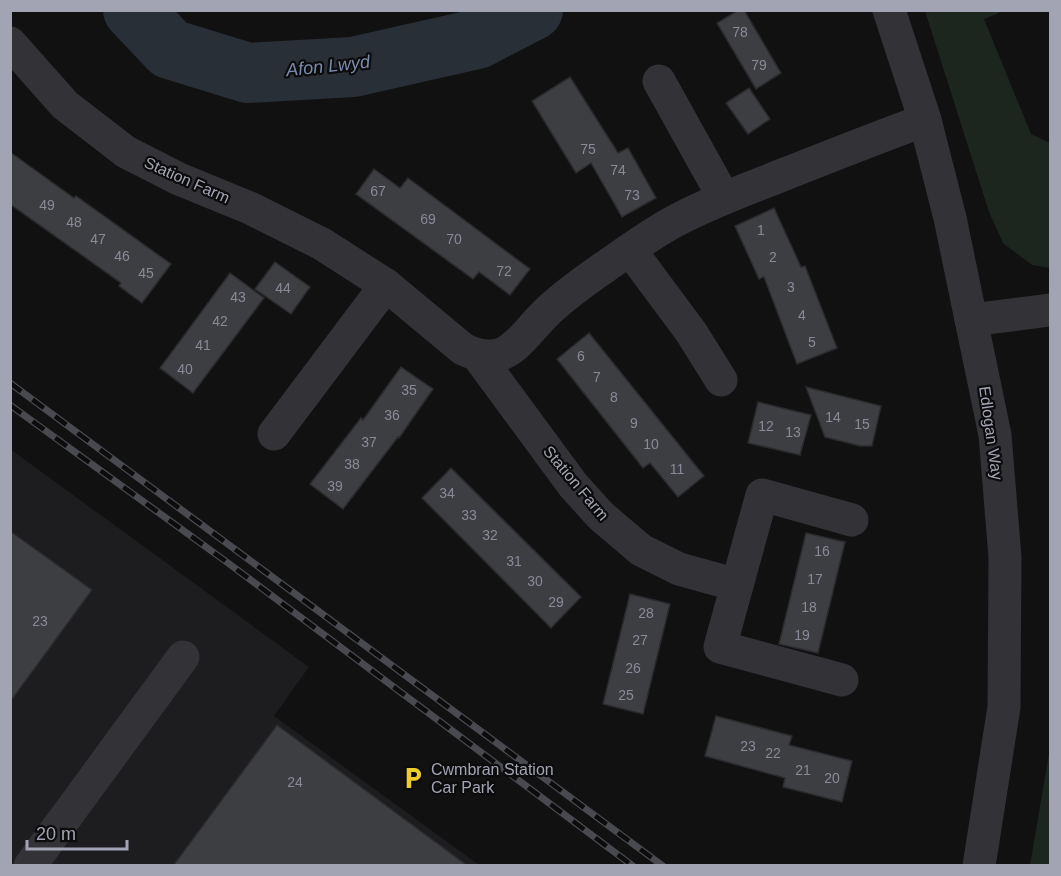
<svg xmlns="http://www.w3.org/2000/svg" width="1061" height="876" font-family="Helvetica,sans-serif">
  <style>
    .built { fill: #1d1d1f }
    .green { fill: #1d251f }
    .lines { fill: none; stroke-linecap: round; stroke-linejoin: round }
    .river { stroke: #292f37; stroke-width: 60 }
    .building { fill: #3d3e42; stroke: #2b2b2e; stroke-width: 1.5 }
    .minor { stroke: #323237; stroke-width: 33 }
    .rail-casing { stroke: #494950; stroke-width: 7 }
    .rail { stroke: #0c0c0d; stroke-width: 4.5; stroke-dasharray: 14; stroke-linecap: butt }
    .labels { text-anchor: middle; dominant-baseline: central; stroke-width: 4.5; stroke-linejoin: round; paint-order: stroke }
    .number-label { font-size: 14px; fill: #898a97 }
    .street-label { font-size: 16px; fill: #a2a4b3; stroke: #0c0c0d }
    .poi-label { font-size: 16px; fill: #a2a4b3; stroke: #0c0c0d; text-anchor: start }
    .water-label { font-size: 18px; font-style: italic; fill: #798cae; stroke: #0c0c0d }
  </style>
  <rect width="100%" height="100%" fill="#111112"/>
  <polygon class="built" points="10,449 309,667 274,716 479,865 11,865"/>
  <g class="green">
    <polygon points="925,11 998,11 999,13 984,19 1031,134 1050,143 1050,268 1032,265 1003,243 989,212"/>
    <polygon points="1050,748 1050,865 1030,865"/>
  </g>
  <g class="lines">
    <polyline class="river" points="133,10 170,49 248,73 353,67 477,39 533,10"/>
  </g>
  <g class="building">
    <polygon points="739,10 744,10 781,73 756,89 717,23"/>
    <polygon points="570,77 618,153 628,148 656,198 622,217 591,163 576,173 532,101"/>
    <polygon points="749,88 770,119 748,134 726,103"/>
    <polygon points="10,152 74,198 76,196 171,264 142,303 119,286 121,283 10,204"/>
    <polygon points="374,169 400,188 408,178 530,269 510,295 479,272 473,279 356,194"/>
    <polygon points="774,208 801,267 805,266 837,348 797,364 764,277 759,279 735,226"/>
    <polygon points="275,262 310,287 291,314 255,289"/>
    <polygon points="230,273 264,298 193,393 160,368"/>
    <polygon points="589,333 704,476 678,497 650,463 643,468 557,359"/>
    <polygon points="401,367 433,389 399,438 398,437 343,509 310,484 361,418 363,420"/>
    <polygon points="806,387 881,406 872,446 860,446 825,437"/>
    <polygon points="758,402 811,415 800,455 748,443"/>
    <polygon points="451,468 581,597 551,628 422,498"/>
    <polygon points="10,531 92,590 10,702"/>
    <polygon points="806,533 845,542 818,653 779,644"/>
    <polygon points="630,594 670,604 643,714 603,704"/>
    <polygon points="716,716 792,736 789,745 852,761 842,802 783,787 785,778 705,756"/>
    <polygon points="277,725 468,866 173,866"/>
  </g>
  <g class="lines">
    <g class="minor">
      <polyline points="889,10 925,120 950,218 995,435 1005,557 1004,707 979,866"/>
      <path d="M10 43 65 105 126 152 179 179 250 208 322 244 386 285 463 349C506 370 518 341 545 314 564 295 585 281 606 266 629 250 651 234 675 221 709 203 744 190 780 176 828 157 876 138 925 120"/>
      <polyline points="659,81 724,198"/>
      <polyline points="630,250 691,332 721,380"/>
      <polyline points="971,320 1050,310"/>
      <polyline points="478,356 573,485 601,516 641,550 679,569 737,585"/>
      <polyline points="274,434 386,285"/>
      <polyline points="842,680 720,647 762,495 852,520"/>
      <polyline points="30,866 183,657"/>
    </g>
    <g class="rail-casing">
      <g id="rail">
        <polyline points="10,383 663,866"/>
        <polyline points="10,405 224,560 633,866"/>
      </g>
    </g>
    <use href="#rail" class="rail"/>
  </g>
  <defs>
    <g id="parking-bare" transform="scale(1.8)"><path d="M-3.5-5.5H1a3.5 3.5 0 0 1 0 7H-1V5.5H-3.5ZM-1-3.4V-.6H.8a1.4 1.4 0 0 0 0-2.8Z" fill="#eecc2d" stroke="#0c0c0d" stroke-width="2.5" paint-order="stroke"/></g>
  </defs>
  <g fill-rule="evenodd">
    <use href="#parking-bare" x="413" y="778"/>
  </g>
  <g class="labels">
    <g class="number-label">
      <text x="740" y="32">78</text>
      <text x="759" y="65">79</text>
      <text x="588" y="149">75</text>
      <text x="618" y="170">74</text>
      <text x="378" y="191">67</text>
      <text x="632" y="195">73</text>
      <text x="47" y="205">49</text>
      <text x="428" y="219">69</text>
      <text x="74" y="222">48</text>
      <text x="761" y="230">1</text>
      <text x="98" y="239">47</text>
      <text x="454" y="239">70</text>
      <text x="122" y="256">46</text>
      <text x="773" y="257">2</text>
      <text x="504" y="271">72</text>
      <text x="146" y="273">45</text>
      <text x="791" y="287">3</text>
      <text x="283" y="288">44</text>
      <text x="238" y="297">43</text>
      <text x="802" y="315">4</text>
      <text x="220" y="321">42</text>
      <text x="812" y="342">5</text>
      <text x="203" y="345">41</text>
      <text x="581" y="356">6</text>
      <text x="185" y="369">40</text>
      <text x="597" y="377">7</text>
      <text x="409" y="390">35</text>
      <text x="614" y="397">8</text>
      <text x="392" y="415">36</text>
      <text x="833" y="417">14</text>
      <text x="634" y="423">9</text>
      <text x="862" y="424">15</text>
      <text x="766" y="426">12</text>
      <text x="793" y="432">13</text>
      <text x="369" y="442">37</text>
      <text x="651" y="444">10</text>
      <text x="352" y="464">38</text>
      <text x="677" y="469">11</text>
      <text x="335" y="486">39</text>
      <text x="447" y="493">34</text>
      <text x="469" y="515">33</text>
      <text x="490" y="535">32</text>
      <text x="822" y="551">16</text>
      <text x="514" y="561">31</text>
      <text x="815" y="579">17</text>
      <text x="535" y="581">30</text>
      <text x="556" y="602">29</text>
      <text x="809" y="607">18</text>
      <text x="646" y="613">28</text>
      <text x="40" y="621">23</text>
      <text x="802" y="635">19</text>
      <text x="640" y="640">27</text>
      <text x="633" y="668">26</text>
      <text x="626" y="695">25</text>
      <text x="748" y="746">23</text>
      <text x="773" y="753">22</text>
      <text x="803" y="770">21</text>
      <text x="832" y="778">20</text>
      <text x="295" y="782">24</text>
    </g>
    <g class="street-label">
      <text transform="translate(187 180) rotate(24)">Station Farm</text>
      <text transform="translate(991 433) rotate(82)">Edlogan Way</text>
      <text transform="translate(576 483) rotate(50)">Station Farm</text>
    </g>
    <g class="poi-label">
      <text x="431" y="769">Cwmbran Station<tspan x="431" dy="18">Car Park</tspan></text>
    </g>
    <g class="water-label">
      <text transform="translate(328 66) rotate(-6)">Afon Lwyd</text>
    </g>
  </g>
  <rect width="1061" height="876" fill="none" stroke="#a2a4b3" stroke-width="24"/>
  <path d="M27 840v9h100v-9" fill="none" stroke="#a2a4b3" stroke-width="3"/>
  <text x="36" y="840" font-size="18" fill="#a2a4b3" stroke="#0c0c0d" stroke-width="4.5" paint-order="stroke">20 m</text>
</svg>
